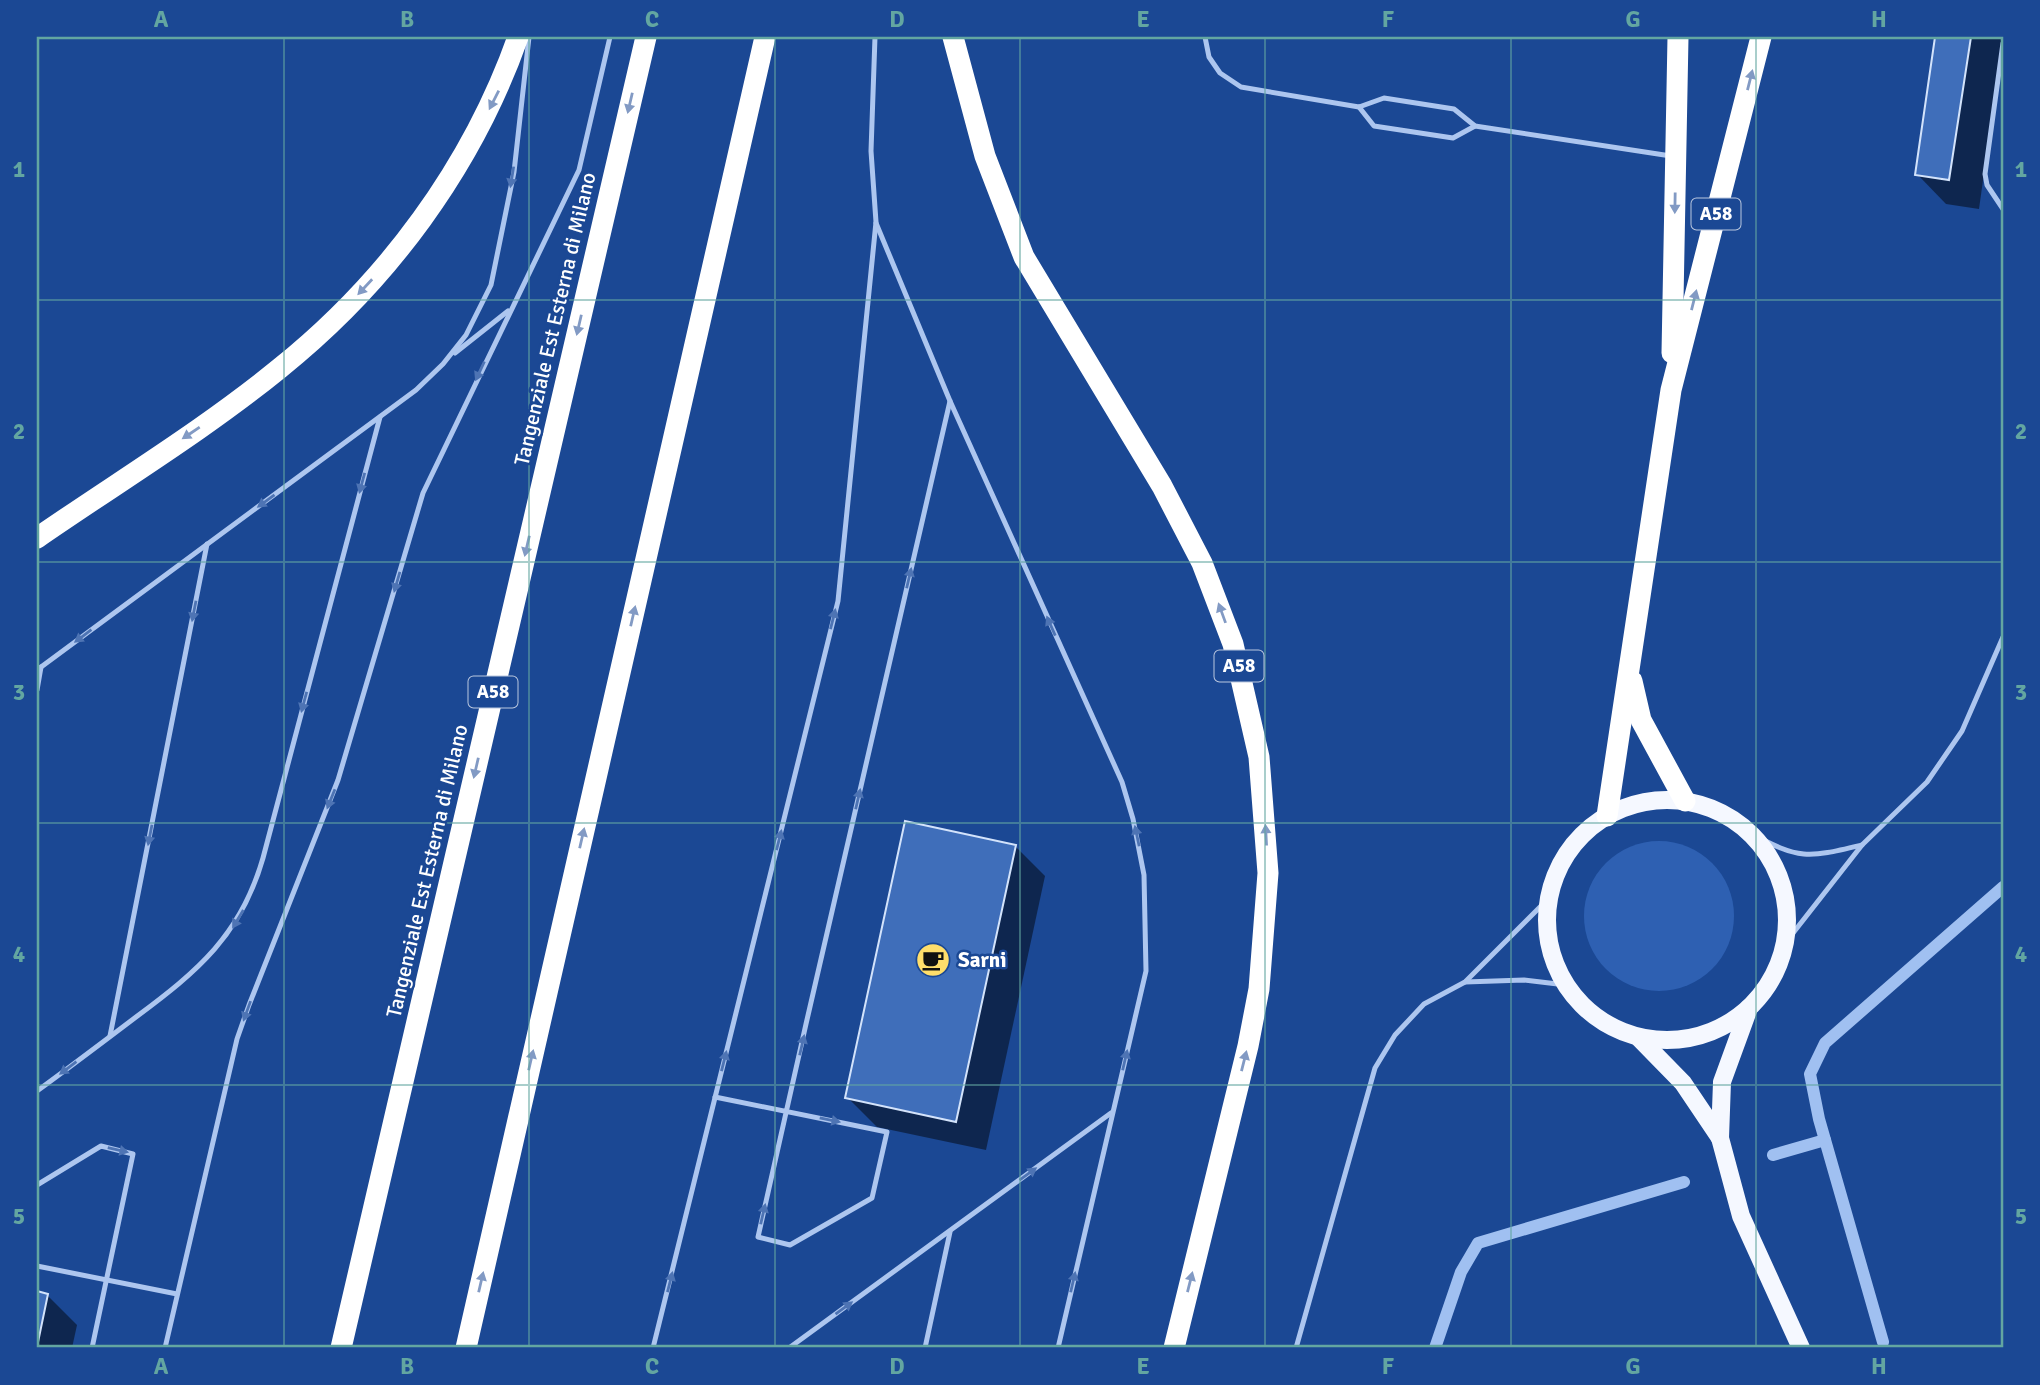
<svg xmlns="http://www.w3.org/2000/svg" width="2040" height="1385" font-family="Signika,sans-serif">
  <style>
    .green { fill: #2e60b2 }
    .shadow { fill: #0007 }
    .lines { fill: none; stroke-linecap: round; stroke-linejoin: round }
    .stream { stroke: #a0c0f1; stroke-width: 12 }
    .building { fill: #3f6eba; stroke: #d3e3fb; stroke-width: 2 }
    .lane { stroke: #adc6ef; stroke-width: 5 }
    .primary { stroke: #f5f8ff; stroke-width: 18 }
    .highway { stroke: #fff; stroke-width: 21 }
    .oneway { fill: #829ac4 }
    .oneway2 { fill: #4e74b4 }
    .grid { fill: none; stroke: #63a6a1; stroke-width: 2; stroke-opacity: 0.55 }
    .labels { text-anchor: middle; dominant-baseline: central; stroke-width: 5; stroke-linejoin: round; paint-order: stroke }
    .shield { fill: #1b4894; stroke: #bbc8df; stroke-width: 2 }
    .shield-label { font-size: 19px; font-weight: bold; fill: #fff }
    .street-label { font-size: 21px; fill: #fff; stroke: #1b4894 }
    .poi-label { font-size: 21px; font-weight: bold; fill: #fff; stroke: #1b4894; text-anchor: start }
    .neatline { fill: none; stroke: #63a6a1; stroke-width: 2.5 }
    .grid-label { font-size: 23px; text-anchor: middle; font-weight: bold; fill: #63a6a1 }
  </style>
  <rect width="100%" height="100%" fill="#1b4894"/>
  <circle class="green" cx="1659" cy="916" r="75"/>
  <g class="shadow">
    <polygon points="1937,37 2003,37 1979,209 1946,204 1917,174"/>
    <polygon points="1015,846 1045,876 986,1150 877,1127 847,1097"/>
    <polygon points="37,1293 47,1295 77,1325 72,1348 37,1348"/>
  </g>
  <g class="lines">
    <g class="stream">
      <polyline points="1773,1155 1825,1140"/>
      <polyline points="1883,1342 1819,1119 1810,1074 1825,1043 2003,887"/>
      <polyline points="1435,1348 1461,1272 1478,1243 1684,1182"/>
    </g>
  </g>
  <g class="building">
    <polygon points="1935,37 1971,37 1949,180 1915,175"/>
    <polygon points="905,821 1016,845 956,1122 845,1098"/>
    <polygon points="37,1291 48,1294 37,1347"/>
  </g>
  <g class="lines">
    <g class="lane">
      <polyline points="1205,37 1209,57 1220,73 1241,87 1359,107 1384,98 1454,109 1475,126 1671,156"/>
      <polyline points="2003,43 1985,174 1987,185 2003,209"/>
      <polyline points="1359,107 1374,126 1453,138 1475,126"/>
      <polyline points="876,223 950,401 1122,782 1133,819 1144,875 1146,971 1058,1348"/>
      <polyline points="455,353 508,311"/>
      <polyline points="37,670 416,390 443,364 466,335 491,285 514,172 529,37"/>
      <polyline points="37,690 41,667"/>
      <path d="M1750 833C1800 860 1807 858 1862 845"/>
      <polyline points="1786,942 1862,845 1927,782 1962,731 2003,637"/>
      <polyline points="1465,982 1524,980 1566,985"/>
      <polyline points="110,1036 207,544"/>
      <path d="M37 1091C70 1067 103 1042 136 1017 198 971 241 935 263 858L380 417"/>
      <polyline points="715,1097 887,1132 872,1198 790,1245 758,1237 806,1024 950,401"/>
      <polyline points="37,1185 101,1146 133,1154 92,1348"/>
      <polyline points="37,1266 177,1294"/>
      <polyline points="165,1348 237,1039 249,1005 338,780 423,493 579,170 610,37"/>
      <polyline points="653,1348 838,601 876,222 871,151 875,37"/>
      <polyline points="789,1348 1111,1113"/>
      <polyline points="925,1348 950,1232"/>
      <polyline points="1296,1348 1375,1068 1395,1035 1424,1004 1465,982 1549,898"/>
    </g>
    <g class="primary">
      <circle cx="1667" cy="920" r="120"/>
      <polyline points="1749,1008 1722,1082 1720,1138 1741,1216 1801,1348"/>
      <polyline points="1638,1037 1683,1083 1720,1138"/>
    </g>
    <g class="highway">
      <polyline points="953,37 985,156 1024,257 1162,486 1202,563 1233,644 1259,757 1268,873 1259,989 1248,1046 1174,1348"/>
      <polyline points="1672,353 1678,37"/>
      <path d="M37 538C118 482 204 430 280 368 387 282 472 167 518 37"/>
      <polyline points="1632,681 1641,720 1685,801"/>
      <polyline points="1607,816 1671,390 1761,37"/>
      <polyline points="341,1348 646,37"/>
      <polyline points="466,1348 765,37"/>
    </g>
  </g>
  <defs><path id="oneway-solid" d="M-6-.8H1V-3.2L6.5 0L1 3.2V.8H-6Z" transform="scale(1.75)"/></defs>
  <g class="oneway">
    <use href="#oneway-solid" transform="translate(1750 80) rotate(-76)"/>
    <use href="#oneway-solid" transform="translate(494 100) rotate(117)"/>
    <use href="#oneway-solid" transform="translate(630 103) rotate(103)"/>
    <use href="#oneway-solid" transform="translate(1675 203) rotate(91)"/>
    <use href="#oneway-solid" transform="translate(365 287) rotate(133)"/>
    <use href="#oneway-solid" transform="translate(1694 300) rotate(-76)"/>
    <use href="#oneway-solid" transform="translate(579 325) rotate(103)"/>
    <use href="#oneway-solid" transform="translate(191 433) rotate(146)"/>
    <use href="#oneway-solid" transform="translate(527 546) rotate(103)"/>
    <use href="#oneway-solid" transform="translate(1222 613) rotate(-110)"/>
    <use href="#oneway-solid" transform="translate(633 616) rotate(-77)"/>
    <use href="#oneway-solid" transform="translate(476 768) rotate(103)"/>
    <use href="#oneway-solid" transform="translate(1266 835) rotate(-93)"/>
    <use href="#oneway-solid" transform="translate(582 838) rotate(-77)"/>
    <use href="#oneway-solid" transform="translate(531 1060) rotate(-77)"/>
    <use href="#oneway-solid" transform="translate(1244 1061) rotate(-76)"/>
    <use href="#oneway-solid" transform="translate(481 1282) rotate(-77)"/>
    <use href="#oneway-solid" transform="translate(1190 1282) rotate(-76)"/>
  </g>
  <g class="oneway2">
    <use href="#oneway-solid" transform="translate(512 177) rotate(99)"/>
    <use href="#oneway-solid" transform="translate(480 371) rotate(115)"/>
    <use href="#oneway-solid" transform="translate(362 483) rotate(105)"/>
    <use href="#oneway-solid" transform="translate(266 501) rotate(144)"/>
    <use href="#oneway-solid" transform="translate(909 578) rotate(-77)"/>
    <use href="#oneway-solid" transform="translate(397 582) rotate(106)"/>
    <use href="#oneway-solid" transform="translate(194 611) rotate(101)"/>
    <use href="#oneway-solid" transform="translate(833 619) rotate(-76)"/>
    <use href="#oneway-solid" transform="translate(1051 626) rotate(-114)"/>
    <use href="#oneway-solid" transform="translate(83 636) rotate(143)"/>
    <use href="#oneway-solid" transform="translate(304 702) rotate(105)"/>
    <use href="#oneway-solid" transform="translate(331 799) rotate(112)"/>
    <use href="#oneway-solid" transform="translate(858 799) rotate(-77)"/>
    <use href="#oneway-solid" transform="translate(150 835) rotate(101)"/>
    <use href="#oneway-solid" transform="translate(1137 836) rotate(-102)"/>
    <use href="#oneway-solid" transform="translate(779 840) rotate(-76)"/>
    <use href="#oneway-solid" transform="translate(238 919) rotate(121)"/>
    <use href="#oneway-solid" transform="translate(247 1011) rotate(110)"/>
    <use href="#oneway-solid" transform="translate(802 1045) rotate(-77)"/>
    <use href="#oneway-solid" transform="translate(1125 1060) rotate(-77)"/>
    <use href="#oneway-solid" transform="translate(724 1061) rotate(-76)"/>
    <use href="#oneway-solid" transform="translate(68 1068) rotate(143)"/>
    <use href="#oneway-solid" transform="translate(830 1120) rotate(12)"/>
    <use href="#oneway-solid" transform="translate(118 1150) rotate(13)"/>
    <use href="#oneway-solid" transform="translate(1028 1174) rotate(-36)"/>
    <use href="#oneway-solid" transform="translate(763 1214) rotate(-77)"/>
    <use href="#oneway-solid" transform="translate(670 1282) rotate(-76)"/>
    <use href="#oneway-solid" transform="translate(1073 1282) rotate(-77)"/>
    <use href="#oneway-solid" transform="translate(844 1308) rotate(-36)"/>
  </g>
  <path class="grid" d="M284 37V1348M529 37V1348M775 37V1348M1020 37V1348M1265 37V1348M1511 37V1348M1756 37V1348M37 300H2003M37 562H2003M37 823H2003M37 1085H2003"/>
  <defs>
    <g id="cafe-disc" transform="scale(1.75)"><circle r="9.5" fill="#ffde6b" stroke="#1b4894"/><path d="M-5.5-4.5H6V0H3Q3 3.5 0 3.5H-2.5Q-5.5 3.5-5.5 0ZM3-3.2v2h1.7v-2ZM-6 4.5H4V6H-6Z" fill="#111"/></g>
  </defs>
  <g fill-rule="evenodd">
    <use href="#cafe-disc" x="933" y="960"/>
  </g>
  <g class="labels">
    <g class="shield">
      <rect x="1691.5" y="198.5" width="49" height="31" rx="5"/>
      <rect x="1214.5" y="650.5" width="49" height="31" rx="5"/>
      <rect x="468.5" y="676.5" width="49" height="31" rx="5"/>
    </g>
    <g class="shield-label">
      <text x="1716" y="214">A58</text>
      <text x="1239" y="666">A58</text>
      <text x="493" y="692">A58</text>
    </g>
    <g class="street-label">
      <text transform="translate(555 319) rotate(-77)">Tangenziale Est Esterna di Milano</text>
      <text transform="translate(427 871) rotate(-77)">Tangenziale Est Esterna di Milano</text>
    </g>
    <g class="poi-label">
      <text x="958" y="960">Sarni</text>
    </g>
  </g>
  <rect width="2040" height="1385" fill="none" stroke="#1b4894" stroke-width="77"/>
  <rect x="38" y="38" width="1964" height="1308" class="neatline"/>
  <g class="grid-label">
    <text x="161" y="27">A</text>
    <text x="407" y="27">B</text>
    <text x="652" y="27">C</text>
    <text x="897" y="27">D</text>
    <text x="1143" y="27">E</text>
    <text x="1388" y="27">F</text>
    <text x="1633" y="27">G</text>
    <text x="1879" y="27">H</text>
    <text x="19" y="177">1</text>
    <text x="2021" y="177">1</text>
    <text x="19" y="439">2</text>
    <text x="2021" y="439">2</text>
    <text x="19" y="700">3</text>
    <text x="2021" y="700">3</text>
    <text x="19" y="962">4</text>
    <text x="2021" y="962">4</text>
    <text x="19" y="1224">5</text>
    <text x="2021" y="1224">5</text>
    <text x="161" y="1374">A</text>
    <text x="407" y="1374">B</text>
    <text x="652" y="1374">C</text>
    <text x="897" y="1374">D</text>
    <text x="1143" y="1374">E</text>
    <text x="1388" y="1374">F</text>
    <text x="1633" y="1374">G</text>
    <text x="1879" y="1374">H</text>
  </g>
</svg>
